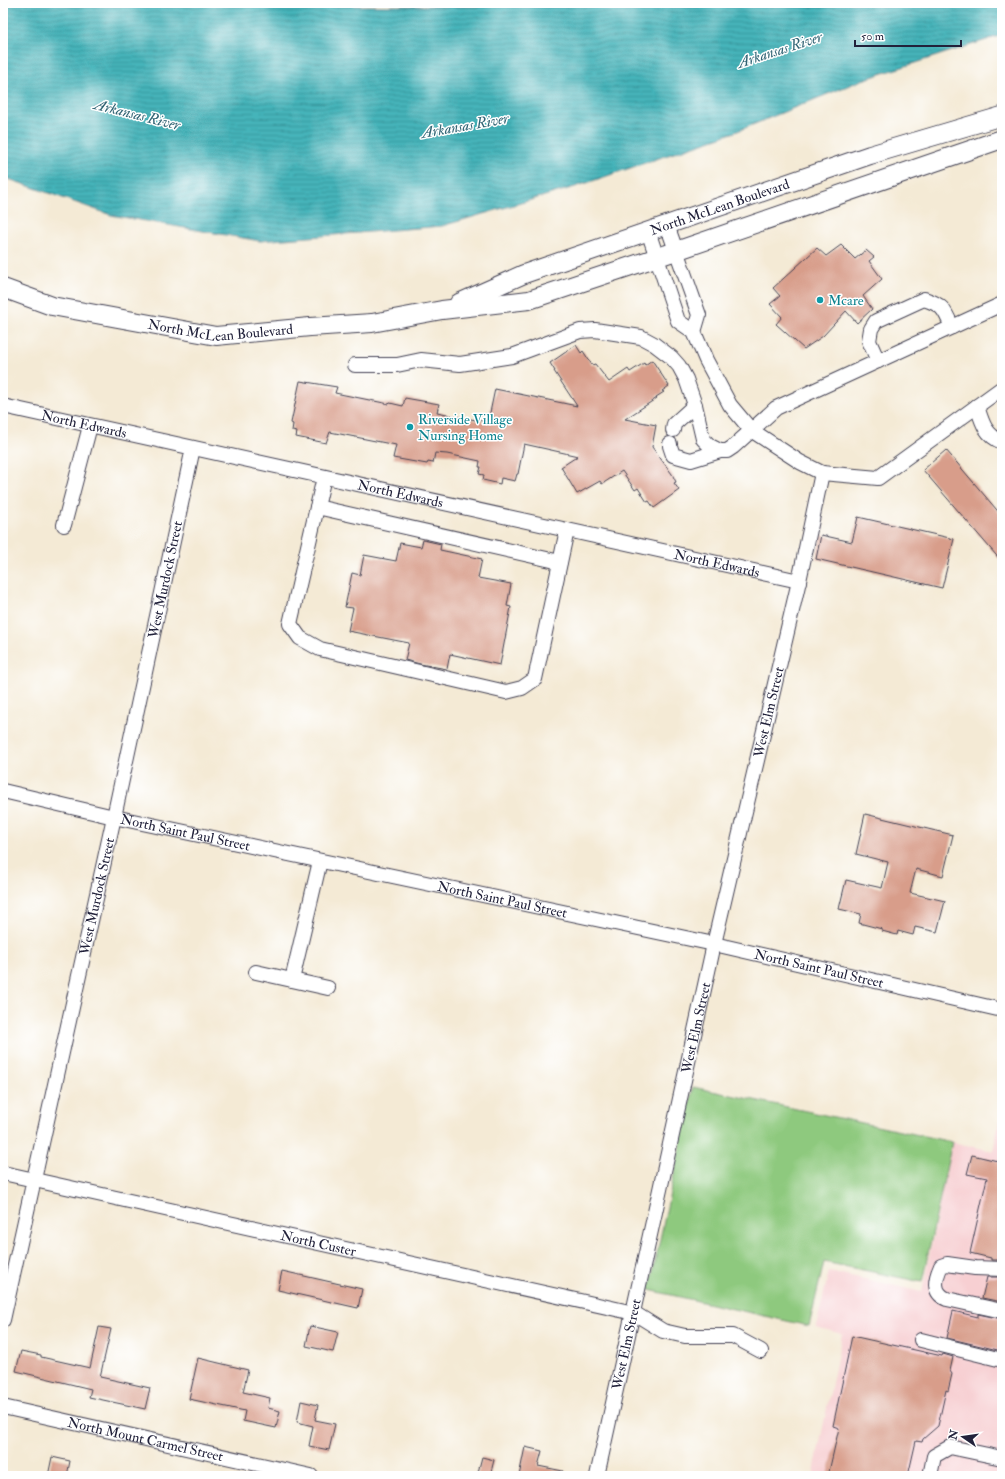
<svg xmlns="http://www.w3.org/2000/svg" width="1005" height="1479" font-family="'IM FELL Double Pica',serif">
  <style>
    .built { fill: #f7cfd2 }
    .grass { fill: #8ec97e; stroke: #58765c }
    .water { fill: url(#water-rules); stroke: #336b7a }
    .building { fill: #d89d8a }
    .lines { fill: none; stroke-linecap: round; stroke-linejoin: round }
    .minor-casing { stroke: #424052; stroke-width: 16 }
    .major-casing { stroke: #424052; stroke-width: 20 }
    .minor { stroke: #fff; stroke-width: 14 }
    .major { stroke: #fff; stroke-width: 18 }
    .culture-dot { fill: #0f9aa8; stroke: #fff; stroke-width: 1.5 }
    .labels { text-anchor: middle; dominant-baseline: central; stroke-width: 3; stroke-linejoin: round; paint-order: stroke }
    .street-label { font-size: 14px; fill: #22223b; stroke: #fff }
    .culture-label { font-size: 14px; fill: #0d838f; stroke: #fff; text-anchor: start }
    .water-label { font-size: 15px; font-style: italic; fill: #316474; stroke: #fff }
  </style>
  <defs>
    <pattern id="water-rules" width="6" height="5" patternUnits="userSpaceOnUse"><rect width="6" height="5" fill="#44b4ba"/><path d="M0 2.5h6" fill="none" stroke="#389298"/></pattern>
  </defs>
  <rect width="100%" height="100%" fill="#fff"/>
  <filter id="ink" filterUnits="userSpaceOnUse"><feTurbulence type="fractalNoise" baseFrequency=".025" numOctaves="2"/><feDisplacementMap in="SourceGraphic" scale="8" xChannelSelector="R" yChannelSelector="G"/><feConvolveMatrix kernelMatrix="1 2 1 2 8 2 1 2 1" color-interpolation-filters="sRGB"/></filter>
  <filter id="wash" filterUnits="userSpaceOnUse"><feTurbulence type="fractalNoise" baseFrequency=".012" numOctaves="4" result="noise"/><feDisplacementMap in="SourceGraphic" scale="16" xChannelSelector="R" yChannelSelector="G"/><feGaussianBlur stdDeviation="0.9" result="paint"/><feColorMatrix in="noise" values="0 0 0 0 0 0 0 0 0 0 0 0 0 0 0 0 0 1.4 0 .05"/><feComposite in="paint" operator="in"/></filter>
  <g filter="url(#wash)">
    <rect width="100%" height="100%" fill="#f4ead5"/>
    <polygon class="built" points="1002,1109 1002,1476 813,1476 842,1334 816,1327 829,1271 922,1292 952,1142 993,1151"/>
    <polygon class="grass" points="693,1087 952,1142 922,1282 824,1262 809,1326 649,1290"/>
    <polygon class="water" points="3,3 234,3 260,5 477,6 498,3 1002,3 1002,35 862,80 735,132 575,187 442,226 260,241 111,215 3,177"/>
    <g id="blocks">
      <g class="building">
        <polygon points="841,245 855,259 866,250 874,257 869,261 882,279 863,296 872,309 857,323 846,311 823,336 804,349 776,324 782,317 770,304 780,296 773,288 817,248 826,256"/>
        <polygon points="576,345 581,353 583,351 592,365 595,364 609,382 628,369 630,372 644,363 645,365 652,360 669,386 662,391 664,392 656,397 657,398 625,419 656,425 652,447 672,474 676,482 674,483 679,490 654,508 649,501 647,502 638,488 635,490 622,471 602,484 600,481 577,494 561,467 578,456 524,444 518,474 517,474 515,481 501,478 500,484 483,480 484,475 479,474 481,467 479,467 480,461 447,454 435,453 433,463 428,462 427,464 393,458 396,445 330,432 326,443 296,437 297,432 292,431 293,424 291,423 300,381 337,387 335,393 389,404 390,403 403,406 405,398 439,404 437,412 447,414 447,415 488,422 495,389 577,406 554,371 555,371 550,363"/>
        <polygon points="946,450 1002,516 1002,562 923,470"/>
        <polygon points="858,517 954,539 942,588 816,559 821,535 852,542"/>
        <polygon points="423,540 441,544 440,550 482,559 478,578 511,584 507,606 511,607 500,665 450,654 447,669 420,664 405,660 409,643 348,631 353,608 345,607 352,573 360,575 364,555 396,561 400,543 421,547"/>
        <polygon points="865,814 953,835 943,876 916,869 910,893 945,901 937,932 915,927 913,935 898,931 897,935 882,931 882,929 859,923 861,914 839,909 846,880 882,888 888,862 856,854"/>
        <polygon points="972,1155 1002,1162 1002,1260 991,1260 991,1258 970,1253 987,1178 967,1174"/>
        <polygon points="282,1271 362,1289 358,1308 278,1290"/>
        <polygon points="987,1277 1002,1277 1002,1302 982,1298"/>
        <polygon points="953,1311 978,1317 978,1314 1002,1319 1002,1351 947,1338"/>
        <polygon points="310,1326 338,1332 333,1352 306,1346"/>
        <polygon points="99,1327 111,1329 100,1377 150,1388 145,1409 89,1397 91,1389 16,1371 21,1351 41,1355 41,1357 90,1368"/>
        <polygon points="852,1336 942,1356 943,1354 953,1357 950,1371 952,1374 948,1391 946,1390 938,1426 923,1439 922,1442 916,1441 908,1476 828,1476 839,1428 833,1426"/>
        <polygon points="198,1358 248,1370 243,1392 270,1398 268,1408 280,1411 276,1428 243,1421 245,1411 189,1399"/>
        <polygon points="301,1401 318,1405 315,1420 335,1424 329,1450 309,1446 313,1426 297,1422"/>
        <polygon points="525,1447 542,1451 538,1466 563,1471 563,1476 519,1476"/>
        <polygon points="52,1457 70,1461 67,1476 48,1476"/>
        <polygon points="482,1457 494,1460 490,1476 477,1476"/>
      </g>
    </g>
  </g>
  <g filter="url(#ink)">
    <use href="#blocks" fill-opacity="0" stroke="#424052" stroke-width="1"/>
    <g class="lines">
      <g class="minor-casing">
        <g id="minor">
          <polyline points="667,225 699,315 694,332"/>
          <path d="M878 361 869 341 871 329 876 321 924 299C943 305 944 309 952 327"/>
          <polyline points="355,365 397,365 421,360 460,364 512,356 580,331 595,330 641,337 654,344 671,357 679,366 686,379 695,405 703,439 710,446 720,451 727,451 733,447 776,408 1002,304"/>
          <path id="s1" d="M3 406 799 581"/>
          <path d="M977 406C982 422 985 435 1002 442"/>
          <polyline points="673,430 674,424 695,405"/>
          <polyline points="670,444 670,446 673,455 691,460 720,451"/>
          <polyline points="822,473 878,478 1002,388"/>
          <polyline points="324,477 290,624 300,638 320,649 506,692 522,688 535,679 567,530"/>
          <polyline points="317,507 560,562"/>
          <polyline points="64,525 90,426"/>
          <path id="s2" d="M3 791 114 817 714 944 1002 1010"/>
          <polyline points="256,972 328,988"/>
          <polyline points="292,980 320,861"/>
          <path id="s3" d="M3 1173 634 1313 663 1331 685 1336H733L761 1351"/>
          <path d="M1002 1269 975 1268 947 1264 941 1266C935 1279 932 1293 947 1299L1002 1311"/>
          <path id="s4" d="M3 1320 114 817 193 448"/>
          <polyline points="921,1340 1002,1360"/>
          <path id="s5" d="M3 1407 311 1476"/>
          <path id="s6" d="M597 1476 714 944 799 581 822 473 800 462 751 430 730 405 706 360 694 332 678 321 648 231"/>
          <polyline points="930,1476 934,1456 950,1447 1002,1458"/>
        </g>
      </g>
      <g class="major-casing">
        <g id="major">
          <path id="s7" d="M3 288 52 306 216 336 310 327 372 323 442 310 529 300 667 254 1002 139"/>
          <path id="s8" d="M459 303 524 274 870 155 1002 116"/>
        </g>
      </g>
      <use href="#minor" class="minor"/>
      <use href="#major" class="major"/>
    </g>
  </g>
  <g class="culture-dot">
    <circle cx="820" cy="300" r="4"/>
    <circle cx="410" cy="427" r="4"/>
  </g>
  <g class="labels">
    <g class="street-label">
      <text stroke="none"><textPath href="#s8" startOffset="278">North McLean Boulevard</textPath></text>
      <text stroke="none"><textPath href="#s7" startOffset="223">North McLean Boulevard</textPath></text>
      <text stroke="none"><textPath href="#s1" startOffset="83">North Edwards</textPath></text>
      <text stroke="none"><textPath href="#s1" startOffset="407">North Edwards</textPath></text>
      <text stroke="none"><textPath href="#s1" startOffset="731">North Edwards</textPath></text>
      <text stroke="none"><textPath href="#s4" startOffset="758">West Murdock Street</textPath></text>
      <text stroke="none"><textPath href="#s6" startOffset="783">West Elm Street</textPath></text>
      <text stroke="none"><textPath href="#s2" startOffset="187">North Saint Paul Street</textPath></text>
      <text stroke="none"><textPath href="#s4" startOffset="434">West Murdock Street</textPath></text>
      <text stroke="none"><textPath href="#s2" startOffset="511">North Saint Paul Street</textPath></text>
      <text stroke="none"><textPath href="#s2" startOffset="835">North Saint Paul Street</textPath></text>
      <text stroke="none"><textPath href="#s6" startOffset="459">West Elm Street</textPath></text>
      <text stroke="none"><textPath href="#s3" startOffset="323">North Custer</textPath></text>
      <text stroke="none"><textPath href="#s6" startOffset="135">West Elm Street</textPath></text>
      <text stroke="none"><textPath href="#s5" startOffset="146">North Mount Carmel Street</textPath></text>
    </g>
    <g class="culture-label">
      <text x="828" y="300">Mcare</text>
      <text x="418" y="419">Riverside Village<tspan x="418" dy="16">Nursing Home</tspan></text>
    </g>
    <g class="water-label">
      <text transform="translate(780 50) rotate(-18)">Arkansas River</text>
      <text transform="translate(137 115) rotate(14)">Arkansas River</text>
      <text transform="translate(465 126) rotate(-10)">Arkansas River</text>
    </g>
  </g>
  <rect width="1005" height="1479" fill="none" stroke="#fff" stroke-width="16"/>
  <g transform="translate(963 1437) rotate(283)" stroke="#ffffff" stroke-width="3" paint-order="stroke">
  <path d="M0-3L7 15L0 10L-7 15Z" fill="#22223b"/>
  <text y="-6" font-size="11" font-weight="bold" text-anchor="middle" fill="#22223b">N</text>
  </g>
  <path d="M855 40v6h106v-6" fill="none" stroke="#22223b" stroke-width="2"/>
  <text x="861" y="40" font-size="12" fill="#22223b" stroke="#ffffff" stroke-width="3" paint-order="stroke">50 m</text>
</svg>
